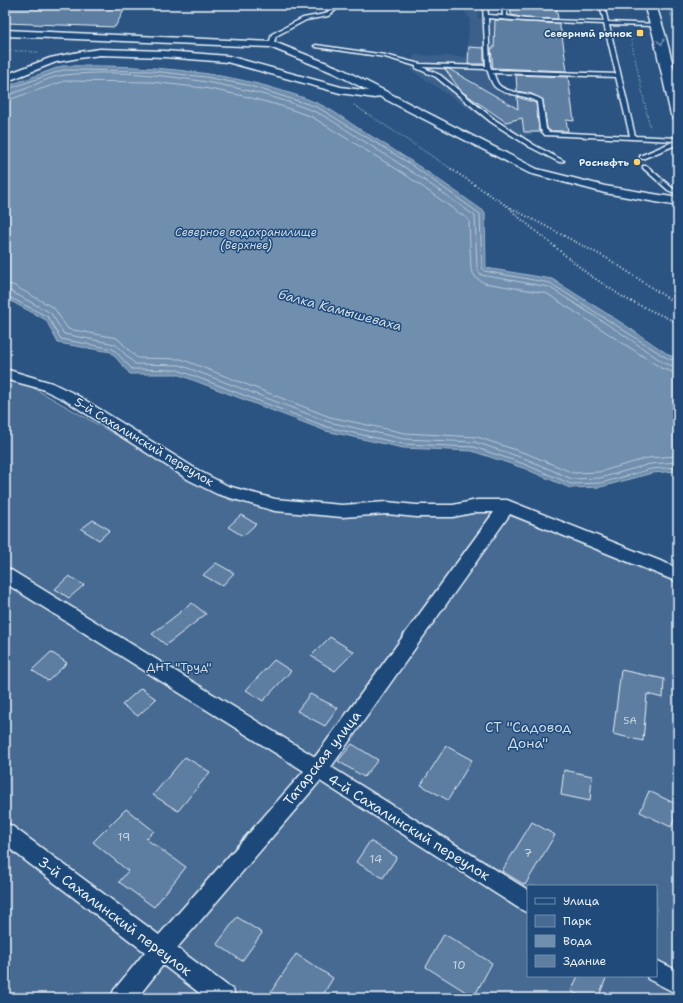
<svg xmlns="http://www.w3.org/2000/svg" width="683" height="1003" font-family="'Shantell Sans',sans-serif">
  <style>
    .built { fill: #3a608b }
    .green { fill: #476b93; stroke: #98aec6; fill-rule: evenodd }
    .water { fill: #708ead; stroke: #a0b6cb }
    .lines { fill: none; stroke-linecap: round; stroke-linejoin: round }
    .shore { stroke: #b8c9da; stroke-width: 1 }
    .building { fill: #5d7da1; stroke: #e8f1f8 }
    .lane-casing { stroke: #e8f1f8; stroke-width: 3 }
    .street-casing { stroke: #e8f1f8; stroke-width: 3 }
    .secondary-casing { stroke: #e8f1f8; stroke-width: 3 }
    .path-far1 { stroke: #e8f1f8; stroke-width: 1.5; stroke-dasharray: 0.5 2; stroke-linecap: butt }
    .path { stroke: #e8f1f8; stroke-width: 2; stroke-dasharray: 1 2.5; stroke-linecap: butt }
    .lane { fill: #1f4a7a; fill-rule: evenodd }
    .street { fill: #1f4a7a; fill-rule: evenodd }
    .secondary { fill: #1f4a7a; fill-rule: evenodd }
    .oneway { stroke: #6f8dac }
    .poi-dot { fill: #ffd166; stroke: #1f4a7a; stroke-width: 1.5 }
    .labels { text-anchor: middle; dominant-baseline: central; stroke-width: 3; stroke-linejoin: round; paint-order: stroke }
    .far-poi-label { font-size: 10px; font-weight: bold; fill: #e8f1f8; stroke: #1f4a7a; text-anchor: end }
    .number-label { font-size: 10px; fill: #c5d4e2 }
    .far-water-label { font-size: 11px; font-style: italic; fill: #d0dde9; stroke: #1f4a7a }
    .street-label { font-size: 12px; fill: #e8f1f8; stroke: #1f4a7a }
    .park-label { font-size: 12px; fill: #d0dde9; stroke: #1f4a7a }
    .near-number-label { font-size: 12px; fill: #c5d4e2 }
    .water-label { font-size: 13px; font-style: italic; fill: #d0dde9; stroke: #1f4a7a }
    .near-park-label { font-size: 14px; fill: #d0dde9; stroke: #1f4a7a }
    .near-street-label { font-size: 14px; fill: #e8f1f8; stroke: #1f4a7a }
  </style>
  <rect width="100%" height="100%" fill="#2b5482"/>
  <filter id="ink" filterUnits="userSpaceOnUse"><feTurbulence type="fractalNoise" baseFrequency=".025" numOctaves="2"/><feDisplacementMap in="SourceGraphic" scale="8" xChannelSelector="R" yChannelSelector="G"/><feConvolveMatrix kernelMatrix="1 2 1 2 8 2 1 2 1" color-interpolation-filters="sRGB"/></filter>
  <g filter="url(#ink)">
    <polygon class="built" points="463,5 479,5 478,18 502,19 506,69 493,69 488,70 494,86 534,109 541,132 514,139 411,70 414,55 466,57 470,19 463,10"/>
    <path class="green" d="M5 376 23 382 232 501 503 513 678 577V998H5ZM528 886H656V976H528Z"/>
    <path class="water" d="M62 66C131 65 199 68 266 86 283 91 301 96 317 103 333 110 347 121 361 130 404 155 444 183 485 212L486 268 552 279 625 325 669 355 678 359V471L652 473 601 487 570 488 523 468 472 451 403 448 326 431 177 374H130L111 352 58 343 46 320 5 298V87Z"/>
    <g class="lines">
      <g class="shore">
        <polyline points="5,90 63,70 152,71 205,77 247,85 317,107 409,163 480,214 482,267 484,271 550,283 667,358 678,362"/>
        <path d="M5 95C26 92 44 77 65 75 129 68 207 79 269 96 285 101 302 106 318 113 333 120 347 131 362 140 401 164 438 189 475 216L477 268 481 275 549 287 621 333 664 363 678 368"/>
        <polyline points="5,101 65,81 152,82 204,88 244,96 281,106 312,117 403,173 469,220 471,270 476,278 484,283 546,293 661,368 678,374"/>
        <polyline points="5,284 13,285 54,308 68,329 117,338 137,358 181,359 330,417 405,433 477,437 528,454 573,473 599,472 648,458 678,456"/>
        <polyline points="5,290 10,291 51,313 64,334 115,344 135,364 180,365 329,422 404,439 475,442 526,459 572,479 600,478 650,464 678,462"/>
        <polyline points="5,295 48,317 61,339 113,349 132,369 178,370 327,427 403,444 474,447 524,464 571,484 601,483 651,469 678,467"/>
      </g>
    </g>
    <g class="building">
      <polygon points="5,5 127,5 115,27 5,23"/>
      <polygon points="511,5 556,5 558,19 525,18 511,15"/>
      <polygon points="495,20 559,24 562,35 567,71 493,68 491,48 494,48"/>
      <polygon points="469,47 484,48 484,64 468,64"/>
      <polygon points="445,69 449,69 518,109 517,97 536,103 539,129 541,132 524,132 522,118 506,122 461,91"/>
      <polygon points="516,75 568,77 574,121 566,120 568,131 550,131 547,128 543,100 532,94 517,91"/>
      <polygon points="241,515 256,524 243,536 228,527"/>
      <polygon points="93,520 110,530 99,540 81,529"/>
      <polygon points="216,563 234,573 222,586 203,575"/>
      <polygon points="69,576 84,585 69,598 55,589"/>
      <polygon points="192,603 206,614 166,645 152,634"/>
      <polygon points="330,637 354,652 335,671 311,656"/>
      <polygon points="51,652 67,663 48,681 32,670"/>
      <polygon points="274,660 291,671 263,701 246,690"/>
      <polygon points="621,670 664,679 663,698 647,694 643,741 613,734"/>
      <polygon points="141,688 156,699 138,716 122,705"/>
      <polygon points="310,694 338,708 325,726 297,711"/>
      <polygon points="352,744 378,760 364,777 338,761"/>
      <polygon points="446,746 472,760 448,800 421,785"/>
      <polygon points="185,757 210,772 178,811 153,795"/>
      <polygon points="564,770 592,776 590,801 561,795"/>
      <polygon points="649,791 678,805 678,811 671,827 640,812"/>
      <polygon points="126,809 154,831 146,839 186,867 154,907 119,882 128,871 93,842"/>
      <polygon points="532,822 555,835 525,885 502,871"/>
      <polygon points="370,841 397,857 383,878 356,862"/>
      <polygon points="237,917 262,933 242,961 217,944"/>
      <polygon points="444,934 492,963 474,997 426,967"/>
      <polygon points="296,954 333,978 321,998 267,998"/>
      <polygon points="578,976 607,976 598,998 584,998 571,991"/>
    </g>
    <g class="lines">
      <g class="lane-casing">
        <g id="lane">
          <polygon points="334,5 338,5 337,9 328,16 306,20 276,36 273,45 269,44 272,34 303,18 325,14 333,7"/>
          <path d="M483 5H487L488 15 503 16 502 5H506L507 16 525 19 604 22 600 5H604L608 22 659 24V26H657L609 25 635 136 678 138V144L642 159 640 158V156L675 141 545 135 540 129 537 102C526 94 505 96 495 87 491 83 489 74 487 69L422 67 440 75 495 120 534 145 564 161 559 162 530 147 491 122 436 77 416 68V66L385 57 316 47 314 46 316 45 385 55 420 64 486 66ZM488 18 525 21 604 24 616 74 492 70 490 66ZM493 73 616 77 630 136 549 132 546 129 542 100C531 92 507 94 499 85 496 82 495 76 493 73Z"/>
          <polygon points="643,166 647,166 672,188 678,191 678,195 668,190 643,168"/>
        </g>
      </g>
      <g class="street-casing">
        <g id="street">
          <polygon points="5,30 274,42 342,69 537,169 605,186 678,198 678,206 605,193 529,173 379,96 375,98 340,93 227,62 165,57 100,55 79,58 56,62 5,82 5,75 50,58 79,52 100,49 165,51 228,56 341,87 369,91 334,73 270,47 5,36"/>
          <polygon points="5,369 52,383 75,394 201,472 228,486 275,499 342,505 387,502 416,505 453,505 477,500 507,500 678,568 678,582 510,514 331,767 528,890 528,913 520,909 320,781 177,948 233,990 236,998 206,998 163,965 137,998 111,998 114,990 145,952 5,845 5,823 12,826 159,935 304,771 5,583 5,568 11,570 315,757 494,512 477,512 453,517 416,517 387,514 342,517 275,511 217,494 189,480 65,400 42,389 5,379"/>
          <polygon points="656,960 678,971 678,994 648,979 647,976 656,976"/>
        </g>
      </g>
      <g class="secondary-casing">
        <polygon id="secondary" points="644,5 656,5 665,34 678,85 678,119 673,118 671,115 653,34"/>
      </g>
      <g class="path-far1">
        <polyline points="624,5 625,14"/>
        <polyline points="669,9 674,25"/>
        <polyline points="671,15 678,15"/>
        <polyline points="630,35 650,128"/>
        <polyline points="5,50 38,52"/>
        <polyline points="354,105 453,170"/>
        <polyline points="672,155 678,170"/>
      </g>
      <g class="path">
        <polyline points="451,169 510,208 515,214 588,274 626,299 678,323"/>
        <polyline points="677,169 678,171"/>
        <polyline points="511,208 610,260 678,305"/>
      </g>
      <use href="#lane" class="lane"/>
      <use href="#street" class="street"/>
      <use href="#secondary" class="secondary"/>
    </g>
    <defs><path id="oneway-chevron" d="M-2-3.5L2.5 0L-2 3.5" fill="none" stroke-width="1.6" stroke-linecap="round" stroke-linejoin="round"/></defs>
    <g class="oneway">
      <use href="#oneway-chevron" transform="translate(661 42) rotate(77)"/>
      <use href="#oneway-chevron" transform="translate(661 181) rotate(42)"/>
    </g>
  </g>
  <g class="poi-dot">
    <rect x="636" y="29" width="8" height="8" rx="2"/>
    <circle cx="637" cy="162" r="4"/>
  </g>
  <g class="labels">
    <g class="far-poi-label">
      <text x="632" y="33">Северный рынок</text>
      <text x="629" y="162">Роснефть</text>
    </g>
    <g class="number-label">
      <text x="630" y="720">5А</text>
    </g>
    <g class="far-water-label">
      <text x="246" y="232">Северное водохранилище<tspan x="246" dy="13">(Верхнее)</tspan></text>
    </g>
    <g class="street-label">
      <text transform="translate(144 442) rotate(31)">5-й Сахалинский переулок</text>
    </g>
    <g class="park-label">
      <text x="179" y="667">ДНТ "Труд"</text>
    </g>
    <g class="near-number-label">
      <text x="124" y="837">19</text>
      <text x="528" y="853">7</text>
      <text x="376" y="859">14</text>
      <text x="459" y="965">10</text>
    </g>
    <g class="water-label">
      <text transform="translate(340 310) rotate(15)">балка Камышеваха</text>
    </g>
    <g class="near-park-label">
      <text x="528" y="727">СТ "Садовод<tspan x="528" dy="16">Дона"</tspan></text>
    </g>
    <g class="near-street-label">
      <text transform="translate(322 758) rotate(-52)">Татарская улица</text>
      <text transform="translate(409 827) rotate(32)">4-й Сахалинский переулок</text>
      <text transform="translate(115 916) rotate(37)">3-й Сахалинский переулок</text>
    </g>
  </g>
  <rect width="683" height="1003" fill="none" stroke="#1f4a7a" stroke-width="20"/>
  <rect x="10" y="10" width="663" height="983" fill="none" stroke="#e8f1f8" stroke-width="1.5" filter="url(#ink)"/>
  <rect x="527" y="885" width="130" height="92" fill="#1f4a7a" stroke="#6f8dac"/>
  <rect x="535" y="898" width="20" height="6" fill="#1f4a7a" stroke="#6f8dac"/>
  <text x="563" y="905" font-size="12" fill="#e8f1f8">Улица</text>
  <rect x="535" y="915" width="20" height="12" fill="#476b93" stroke="#6f8dac"/>
  <text x="563" y="925" font-size="12" fill="#e8f1f8">Парк</text>
  <rect x="535" y="935" width="20" height="12" fill="#708ead" stroke="#6f8dac"/>
  <text x="563" y="945" font-size="12" fill="#e8f1f8">Вода</text>
  <rect x="535" y="955" width="20" height="12" fill="#5d7da1" stroke="#6f8dac"/>
  <text x="563" y="965" font-size="12" fill="#e8f1f8">Здание</text>
</svg>
